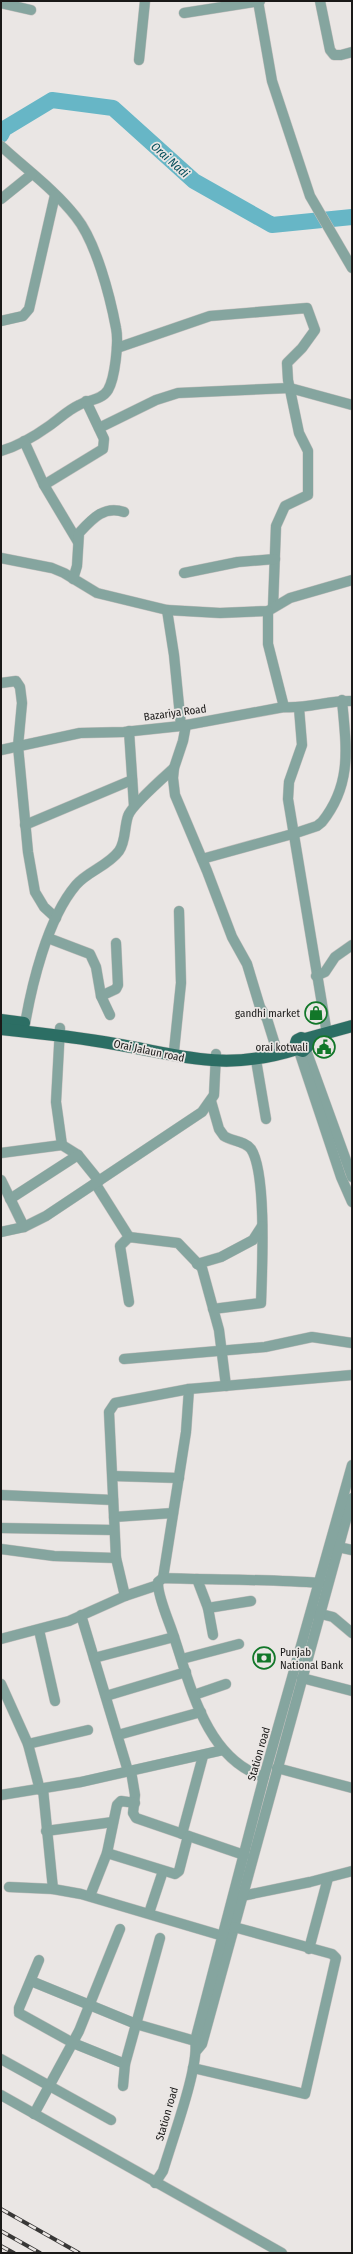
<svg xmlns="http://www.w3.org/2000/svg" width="353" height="2254" font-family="'Fira Sans Condensed',sans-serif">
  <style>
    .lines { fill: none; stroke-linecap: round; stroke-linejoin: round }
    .river { stroke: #67b6c6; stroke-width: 16 }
    .minor-casing { stroke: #c5c1bf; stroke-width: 11 }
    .major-casing { stroke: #c5c1bf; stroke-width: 13 }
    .minor { stroke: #85a59f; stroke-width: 10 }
    .major { stroke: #2c6e64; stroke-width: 12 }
    .rail-casing { stroke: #383736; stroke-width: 4 }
    .rail { stroke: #eae6e4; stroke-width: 2.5; stroke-dasharray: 8; stroke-linecap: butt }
    .labels { text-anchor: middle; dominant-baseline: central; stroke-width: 3.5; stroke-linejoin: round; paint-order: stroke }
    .street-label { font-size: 11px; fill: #1a1918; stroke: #eae6e4 }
    .poi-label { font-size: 11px; fill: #1a1918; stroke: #eae6e4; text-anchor: end }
    .water-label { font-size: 12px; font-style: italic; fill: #024d59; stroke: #eae6e4 }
  </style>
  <rect width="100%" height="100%" fill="#eae6e4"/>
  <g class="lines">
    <polyline class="river" points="1,135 4,129 52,100 113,108 194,181 272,225 352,217"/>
    <g class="minor-casing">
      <g id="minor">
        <polyline points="258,1 272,81 310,196 352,268"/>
        <polyline points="320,1 330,50 334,55 341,55 352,52"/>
        <polyline points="1,3 31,10"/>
        <polyline points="184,13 260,1"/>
        <polyline points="139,60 145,1"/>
        <path d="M1 146C26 169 55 190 76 217 96 242 110 296 116 328 119 342 115 378 108 390 102 400 88 400 79 405 68 410 59 419 49 426 35 436 18 446 1 451"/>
        <polyline points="1,199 32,174"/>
        <polyline points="1,321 23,316 29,309 55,195"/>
        <polyline points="117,348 210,316 307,308 315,330 302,348 287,363 288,380 299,433 308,451 308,495 285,506 276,526 273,607"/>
        <polyline points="99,428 156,400 178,393 290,388 352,405"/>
        <polyline points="24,441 44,485 78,542"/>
        <polyline points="44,485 103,449 104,439 86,401"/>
        <polyline points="1,558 52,568 64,573 97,593 167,610 220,613 268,611 290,598 352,580"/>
        <polyline points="184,573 238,562 275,559"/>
        <path d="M73 579 77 566 79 533C92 519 104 505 124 512"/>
        <polyline points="167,610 174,655 181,726"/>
        <polyline points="268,611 268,644 284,707"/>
        <polyline points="1,683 16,681 20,687 22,703 18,746 28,852 35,892 44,907 56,918"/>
        <polyline points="299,708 302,745 289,782 288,799 327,1034"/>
        <polyline points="186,725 183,741 174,768 173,778 175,795 207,871 232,937 247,964 260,1007 267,1019 276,1048"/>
        <polyline points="129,731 134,806"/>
        <path d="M1 750 80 733 124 732 181 726 284 707C307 709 329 700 352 701"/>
        <polyline points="25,825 132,780"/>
        <path d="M202 859 296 833 317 826 322 822C353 783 346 746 342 700"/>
        <polyline points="48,938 90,954 96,967 101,996 110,1015"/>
        <polyline points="316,976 325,972 335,957 352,945"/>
        <polyline points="101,996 116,989 118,985 116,943"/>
        <polyline points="60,1028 56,1102 62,1145"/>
        <path d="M24 1030C31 987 47 919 76 885 88 871 108 866 119 851 126 841 124 828 128 816 131 806 164 777 174 768"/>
        <polyline points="306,1050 352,1177"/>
        <polyline points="174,1051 181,983 179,911"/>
        <polyline points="299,1051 341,1177 352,1202"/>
        <polyline points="256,1060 266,1119"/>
        <path d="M211 1101 219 1129 224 1136C231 1141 245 1141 251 1149 267 1173 262 1271 261 1303L213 1309"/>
        <polyline points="1,1153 62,1145 78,1155 99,1181"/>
        <polyline points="1,1180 24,1227"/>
        <polyline points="95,1183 129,1237"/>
        <polyline points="10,1199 78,1155"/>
        <polyline points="1,1232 24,1227 46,1216 202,1112 214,1095 216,1054"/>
        <polyline points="197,1264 221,1257 253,1240 262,1226"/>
        <polyline points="129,1302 120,1246 129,1237 178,1243 202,1268 219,1330 226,1386"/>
        <polyline points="124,1359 265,1347 312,1337 352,1343"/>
        <polyline points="113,1476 179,1478"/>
        <polyline points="1,1495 113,1500"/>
        <polyline points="114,1517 173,1513"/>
        <polyline points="1,1528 114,1530"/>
        <polyline points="338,1547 352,1550"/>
        <polyline points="1,1549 54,1556 116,1558"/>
        <polyline points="163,1578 186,1432 189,1389"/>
        <polyline points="197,1579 208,1608 213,1635"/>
        <polyline points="125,1596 116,1558 109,1412 115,1403 189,1389 352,1375"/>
        <polyline points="208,1608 251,1601"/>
        <polyline points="313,1612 333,1617 352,1633"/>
        <polyline points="81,1615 128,1771"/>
        <polyline points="39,1630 55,1701"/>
        <polyline points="1,1639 69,1621 125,1596 158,1585"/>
        <polyline points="94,1658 174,1637"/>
        <polyline points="182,1659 239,1644"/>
        <polyline points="302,1678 352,1691"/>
        <polyline points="1,1684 28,1744 40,1790"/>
        <polyline points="194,1695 226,1684"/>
        <polyline points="106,1696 186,1672"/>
        <polyline points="118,1735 201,1712"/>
        <polyline points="28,1744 88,1730"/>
        <polyline points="277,1768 352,1788"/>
        <polyline points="131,1771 135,1795 133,1813 136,1818 244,1855"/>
        <path d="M264 1777C205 1759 190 1683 172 1631 168 1619 157 1594 158 1582L163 1578C215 1580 267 1579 320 1583"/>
        <polyline points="43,1789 53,1889"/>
        <polyline points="1,1795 81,1782 223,1750"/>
        <polyline points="46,1831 113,1822"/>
        <polyline points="182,1834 203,1756"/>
        <polyline points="107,1853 175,1874 179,1871 188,1836"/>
        <polyline points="9,1887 53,1889 81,1894 223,1936"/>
        <polyline points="90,1896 107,1853 117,1805 121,1801 135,1803"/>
        <polyline points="237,1897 310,1882 352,1871"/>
        <polyline points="149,1913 163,1871"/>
        <polyline points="309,1949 328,1878"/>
        <polyline points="39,1960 19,2008 19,2013 73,2043 125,2064"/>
        <polyline points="31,1981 136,2024 195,2041"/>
        <polyline points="197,2050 202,2044 352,1498"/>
        <polyline points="1,2059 111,2120"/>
        <polyline points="193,2068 305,2094 336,1958 332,1954 234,1927"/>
        <polyline points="123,2086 125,2064 160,1938"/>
        <polyline points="1,2095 282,2253"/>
        <polyline points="34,2114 79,2031 120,1929"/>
        <path d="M155 2183 163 2171C171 2143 200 2065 195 2041L264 1777 352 1465"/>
      </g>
    </g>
    <g class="major-casing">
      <g id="major">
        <polyline points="1,1020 24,1023"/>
        <path d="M1 1029C39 1033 77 1037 115 1044 185 1056 225 1072 297 1049L303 1051 308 1046 307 1040 301 1038 297 1040 295 1046 297 1049"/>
        <polyline points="305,1039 352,1026"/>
      </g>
    </g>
    <use href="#minor" class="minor"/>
    <use href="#major" class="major"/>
    <g class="rail-casing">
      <g id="rail">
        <polyline points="1,2209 79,2253"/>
        <polyline points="1,2231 40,2253"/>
        <polyline points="1,2246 14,2253"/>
      </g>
    </g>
    <use href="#rail" class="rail"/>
  </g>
  <defs>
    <g id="shop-ring" transform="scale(1.15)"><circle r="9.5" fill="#eae6e4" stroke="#127729" stroke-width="1.5"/><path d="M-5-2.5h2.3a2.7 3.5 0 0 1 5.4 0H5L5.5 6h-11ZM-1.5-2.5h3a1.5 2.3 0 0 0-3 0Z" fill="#127729"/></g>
    <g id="civic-ring" transform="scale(1.15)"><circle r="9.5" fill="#eae6e4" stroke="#127729" stroke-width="1.5"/><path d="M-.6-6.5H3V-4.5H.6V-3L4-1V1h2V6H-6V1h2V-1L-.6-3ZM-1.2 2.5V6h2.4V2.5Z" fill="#127729"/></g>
    <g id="bank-ring" transform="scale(1.15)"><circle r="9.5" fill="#eae6e4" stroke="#127729" stroke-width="1.5"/><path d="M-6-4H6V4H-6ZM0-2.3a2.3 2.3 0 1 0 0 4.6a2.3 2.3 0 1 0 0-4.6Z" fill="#127729"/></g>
  </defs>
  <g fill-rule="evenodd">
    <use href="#shop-ring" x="316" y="1013"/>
    <use href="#civic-ring" x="324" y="1047"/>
    <use href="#bank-ring" x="264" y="1658"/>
  </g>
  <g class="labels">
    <g class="street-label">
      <text transform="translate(175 713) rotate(-8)">Bazariya Road</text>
      <text transform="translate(149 1051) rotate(12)">Orai Jalaun road</text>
      <text transform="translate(259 1754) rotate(-74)">Station road</text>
      <text transform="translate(167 2114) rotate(-74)">Station road</text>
    </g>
    <g class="poi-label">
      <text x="300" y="1013">gandhi market</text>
      <text x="308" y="1047">orai kotwali</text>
      <text x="280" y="1652" text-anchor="start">Punjab<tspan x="280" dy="13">National Bank</tspan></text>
    </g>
    <g class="water-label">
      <text transform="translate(170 160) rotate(42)">Orai Nadi</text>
    </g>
  </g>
  <rect width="353" height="2254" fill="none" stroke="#1a1918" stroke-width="4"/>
</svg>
